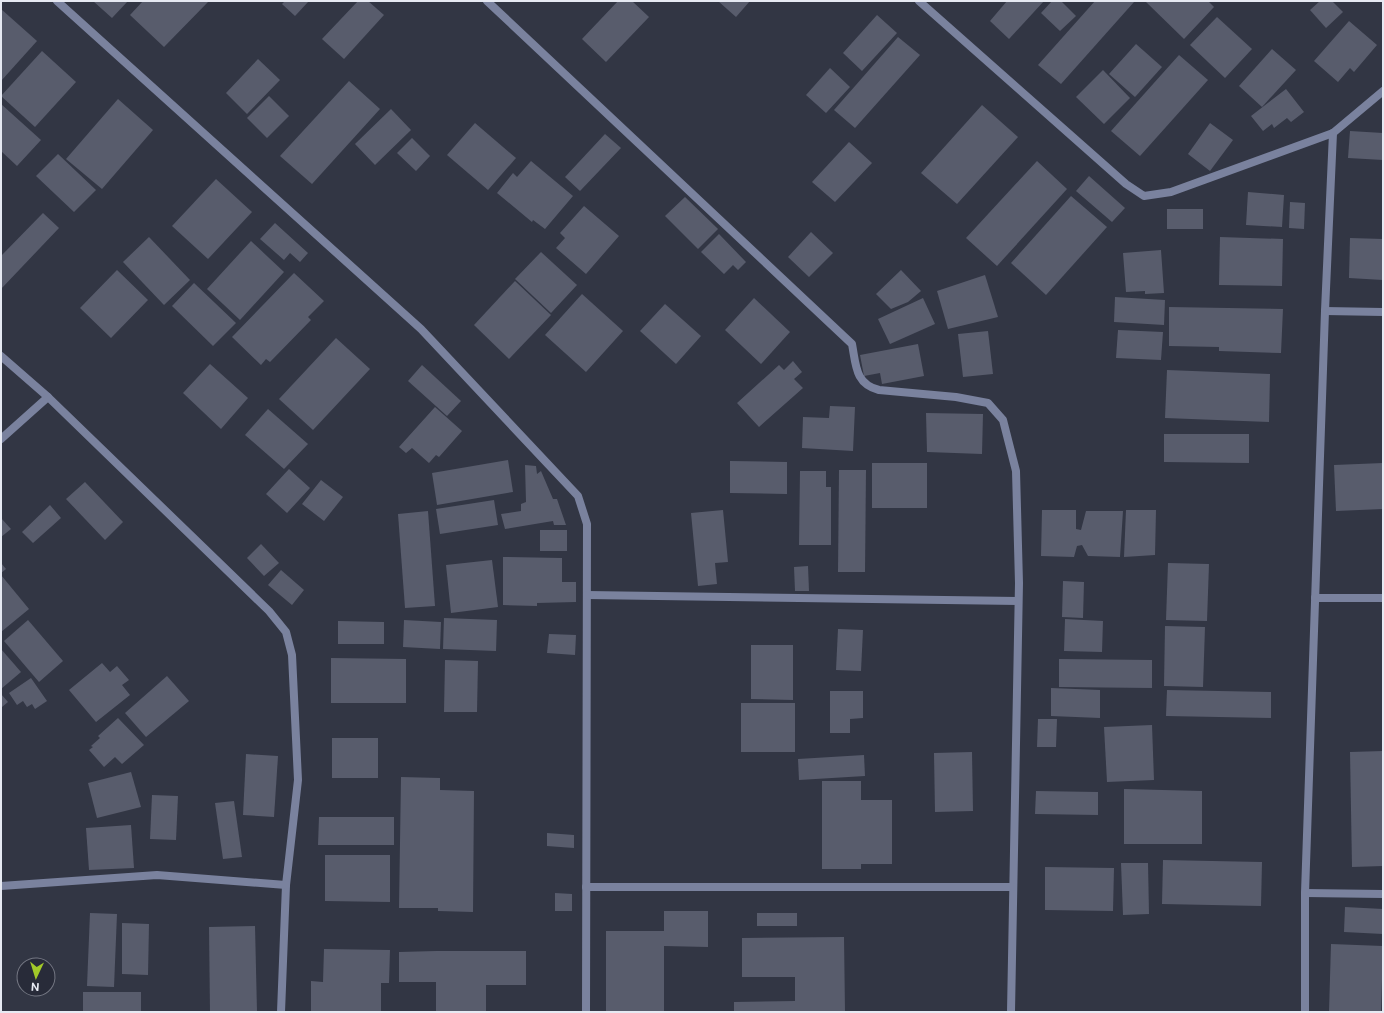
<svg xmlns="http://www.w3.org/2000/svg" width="1384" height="1013" font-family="'Public Sans',sans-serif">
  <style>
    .building { fill: #585c6c }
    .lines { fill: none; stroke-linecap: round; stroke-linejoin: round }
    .street { stroke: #7a829e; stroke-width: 8 }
  </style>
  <rect width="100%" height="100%" fill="#323644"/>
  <g class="building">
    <polygon points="93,1 128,1 112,18"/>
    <polygon points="143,1 209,1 164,47 130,15"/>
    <polygon points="285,1 309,1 295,16 282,4"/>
    <polygon points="358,1 368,1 384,15 344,59 322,39"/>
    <polygon points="618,1 632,1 649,17 606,62 582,39"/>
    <polygon points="718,1 750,1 736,17"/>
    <polygon points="1007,1 1044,1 1009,39 990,21"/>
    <polygon points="1052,1 1061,1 1076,16 1060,31 1041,13"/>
    <polygon points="1095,1 1134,2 1061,84 1038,65"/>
    <polygon points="1145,1 1208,1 1214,7 1184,39"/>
    <polygon points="1320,1 1332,1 1343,12 1326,28 1310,10"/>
    <polygon points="1,9 37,41 1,81"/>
    <polygon points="877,15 897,33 862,71 843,53"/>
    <polygon points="1217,17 1252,49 1225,78 1190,45"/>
    <polygon points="1349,21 1377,45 1354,72 1350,68 1338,82 1314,61"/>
    <polygon points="898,37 920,55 855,128 834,110"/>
    <polygon points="1136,44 1162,67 1135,97 1109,74"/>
    <polygon points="1272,49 1296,70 1262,107 1239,86"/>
    <polygon points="42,51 76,82 35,127 1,96"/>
    <polygon points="1179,55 1208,80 1140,156 1111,131"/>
    <polygon points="258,59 280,80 247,114 226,93"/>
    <polygon points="830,68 850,87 826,113 806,95"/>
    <polygon points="1103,70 1130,98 1104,124 1076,97"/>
    <polygon points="349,81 380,109 312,184 280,156"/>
    <polygon points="1286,89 1304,112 1291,122 1287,118 1274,128 1272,124 1263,131 1251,116"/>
    <polygon points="269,96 289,116 267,138 247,118"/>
    <polygon points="118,99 153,130 102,189 66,159"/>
    <polygon points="1,104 41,140 17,166 1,151"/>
    <polygon points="982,105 1018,137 957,204 921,173"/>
    <polygon points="391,109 411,130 375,165 355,144"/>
    <polygon points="475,123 516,158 488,190 447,155"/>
    <polygon points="1210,123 1233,140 1210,171 1188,154"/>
    <polygon points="1350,131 1383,133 1383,160 1348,158"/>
    <polygon points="605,134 621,148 580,191 565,177"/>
    <polygon points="412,138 430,156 416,171 397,153"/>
    <polygon points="849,142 872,163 835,202 812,182"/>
    <polygon points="58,154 96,190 74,212 36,176"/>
    <polygon points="531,161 573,196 545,229 533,220 532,222 497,193 513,173 517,177"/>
    <polygon points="1037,161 1067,189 997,266 966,238"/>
    <polygon points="1089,176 1125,208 1112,222 1076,191"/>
    <polygon points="216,179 252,212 208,259 172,226"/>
    <polygon points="1248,192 1284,195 1282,227 1246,225"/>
    <polygon points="1071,196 1107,227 1046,295 1011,263"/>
    <polygon points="685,197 718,229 698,249 665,216"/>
    <polygon points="1290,202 1305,203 1304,229 1289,228"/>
    <polygon points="584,206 619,236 586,274 556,248 565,238 560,233"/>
    <rect x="1167" y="209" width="36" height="20"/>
    <polygon points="43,213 59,228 1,289 1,256"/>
    <polygon points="275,223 308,253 300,262 290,253 284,260 260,239"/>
    <polygon points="811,232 833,253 809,277 788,257"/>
    <polygon points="719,234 746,262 738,270 733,265 724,274 701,252"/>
    <polygon points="149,237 190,280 164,305 123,262"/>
    <polygon points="1220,237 1283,239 1282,286 1219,285"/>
    <polygon points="1350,238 1383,239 1383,280 1349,278"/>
    <polygon points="251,241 284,272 240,320 207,289"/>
    <polygon points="1161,250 1164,293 1145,294 1145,291 1126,292 1123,253"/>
    <polygon points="541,252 577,285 551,313 515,279"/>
    <polygon points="117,270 148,300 111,338 80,308"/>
    <polygon points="901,270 921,291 908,302 891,309 876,294"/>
    <polygon points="294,273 324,301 308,317 311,320 270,362 266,359 261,365 232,337"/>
    <polygon points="985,275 998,317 948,329 937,291"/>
    <polygon points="515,281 551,315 509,359 474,325"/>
    <polygon points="194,283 236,323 213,346 172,306"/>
    <polygon points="582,294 623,331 586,372 545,335"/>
    <polygon points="1115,297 1165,300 1164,325 1114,322"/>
    <polygon points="754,298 790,332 761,364 725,330"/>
    <polygon points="923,298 935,324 890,344 878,319"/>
    <polygon points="665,304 701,336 676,364 640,331"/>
    <polygon points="1169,307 1283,309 1281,353 1219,351 1219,347 1169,346"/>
    <polygon points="1118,330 1163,332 1161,360 1116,358"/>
    <polygon points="988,331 993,374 963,377 958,334"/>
    <polygon points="336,338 370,369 313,430 279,399"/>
    <polygon points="918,344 924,376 882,384 880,373 864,376 860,355"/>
    <polygon points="793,361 802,372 794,379 803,388 759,427 737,403 779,365 784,370"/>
    <polygon points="210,364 248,398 221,429 183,393"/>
    <polygon points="422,365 461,401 447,416 408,381"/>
    <polygon points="1167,370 1270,374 1269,422 1165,418"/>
    <polygon points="830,406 855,407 853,451 802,448 803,417 829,418"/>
    <polygon points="435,407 462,431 439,457 436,455 429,463 412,448 406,453 399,447"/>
    <polygon points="268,409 308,444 284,469 245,435"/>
    <polygon points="926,413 983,414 982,454 927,452"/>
    <polygon points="1164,434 1249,434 1249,463 1164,462"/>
    <polygon points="508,460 513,492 437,505 432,473"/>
    <polygon points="730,461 787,462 787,494 730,493"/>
    <rect x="872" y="463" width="55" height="45"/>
    <polygon points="1383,463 1383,509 1336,511 1334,465"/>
    <polygon points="525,465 536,466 537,474 541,471 553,499 557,499 566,525 554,525 553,521 505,529 501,514 521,511 521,504 526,502"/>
    <polygon points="289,469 310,488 287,513 266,494"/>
    <polygon points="839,470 866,470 865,572 838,572"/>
    <polygon points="800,471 826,471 826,487 831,487 831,545 799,545"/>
    <polygon points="321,480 343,497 324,521 302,504"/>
    <polygon points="85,482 123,522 105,540 66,499"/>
    <polygon points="494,500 498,525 440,534 436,509"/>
    <polygon points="50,505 61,518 33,543 22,532"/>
    <polygon points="723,510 728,562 715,563 717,584 698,586 691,513"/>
    <polygon points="1042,510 1076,510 1076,529 1081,530 1086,511 1123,511 1120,557 1088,556 1082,545 1077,546 1074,557 1041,556"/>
    <polygon points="1126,510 1156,510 1155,555 1124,557"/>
    <polygon points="428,511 435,606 405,608 398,514"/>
    <polygon points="1,518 11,529 1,537"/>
    <rect x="540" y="530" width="27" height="21"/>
    <polygon points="261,544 279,563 264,576 247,558"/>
    <polygon points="503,557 562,558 562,582 576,582 576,602 537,603 537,606 503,605"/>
    <polygon points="492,560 498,607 451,613 446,565"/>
    <polygon points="1,563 6,569 1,573"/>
    <polygon points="1168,563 1209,564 1207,621 1166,620"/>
    <polygon points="808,566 809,591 795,591 794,567"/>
    <polygon points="281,570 304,590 292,605 268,585"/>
    <polygon points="1,575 29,609 1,632"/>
    <polygon points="1063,581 1084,582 1083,618 1062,617"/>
    <polygon points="444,618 497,620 496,651 443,649"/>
    <polygon points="1065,619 1103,621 1102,652 1064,651"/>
    <polygon points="28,620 63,661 39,682 4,641"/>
    <polygon points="404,620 441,622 440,649 403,647"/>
    <polygon points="338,621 384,622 384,644 338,644"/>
    <polygon points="1165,626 1205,627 1203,687 1164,686"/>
    <polygon points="838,629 863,630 861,671 836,670"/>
    <polygon points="549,634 576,635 575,655 547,653"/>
    <polygon points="751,645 793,645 793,700 751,699"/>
    <polygon points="1,649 21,672 1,689"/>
    <polygon points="331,658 406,659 406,703 331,703"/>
    <polygon points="1059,659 1152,660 1152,688 1059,687"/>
    <polygon points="445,660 478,661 477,712 444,712"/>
    <polygon points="102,663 110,672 117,666 129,680 122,685 130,695 96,722 69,690"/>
    <polygon points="167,676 189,701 146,737 125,713"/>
    <polygon points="31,678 47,701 35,709 32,704 27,707 23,701 17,705 9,693"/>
    <polygon points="1051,688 1100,690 1100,718 1051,716"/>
    <polygon points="1167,690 1271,692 1271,718 1166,716"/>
    <polygon points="830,691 863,691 863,718 850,719 850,733 830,733"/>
    <polygon points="1,694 8,702 2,707 1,707"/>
    <rect x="741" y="703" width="54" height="49"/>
    <polygon points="118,718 144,745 122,764 115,757 104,767 89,750 93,747 91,746 100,738 98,736"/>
    <polygon points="1038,719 1057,719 1056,747 1037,747"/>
    <polygon points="1152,725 1154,780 1107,782 1104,727"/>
    <rect x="332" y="738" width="46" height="40"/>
    <polygon points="1383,751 1383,866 1352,867 1350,752"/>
    <polygon points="972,752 973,811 935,812 934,753"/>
    <polygon points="246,754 278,756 274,817 243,815"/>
    <polygon points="864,755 865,776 799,780 798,759"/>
    <polygon points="131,772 141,807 97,818 88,783"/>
    <polygon points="401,777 440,778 440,790 474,791 473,912 438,911 438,908 399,908"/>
    <polygon points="822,781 861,781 861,800 892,800 892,864 861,864 861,869 822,869"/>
    <polygon points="1124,789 1202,791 1202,844 1124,844"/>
    <polygon points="1036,791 1098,792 1098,815 1035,814"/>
    <polygon points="152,795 178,796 176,840 150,839"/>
    <polygon points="234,801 242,857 223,859 215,803"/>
    <polygon points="319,817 394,817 394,845 318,845"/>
    <polygon points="131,825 134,868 89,870 86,828"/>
    <polygon points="547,833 574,835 574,848 547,846"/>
    <polygon points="325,855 390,855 390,902 325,901"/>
    <polygon points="1163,860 1262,862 1261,906 1162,904"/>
    <polygon points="1121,863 1148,863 1149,914 1123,915"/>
    <polygon points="1045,867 1114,868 1113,911 1045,910"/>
    <polygon points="555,893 572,894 572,911 555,911"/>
    <polygon points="1345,907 1383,909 1383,934 1344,932"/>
    <polygon points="664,911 708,911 708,947 664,946 664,1012 606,1012 606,931 664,931"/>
    <polygon points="90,913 117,914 114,987 87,986"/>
    <rect x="757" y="913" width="40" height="13"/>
    <polygon points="122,923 149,924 148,975 122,974"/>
    <polygon points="255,926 257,1012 210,1012 209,927"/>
    <polygon points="844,937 845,1012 734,1012 734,1002 795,1001 795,977 742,977 742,938"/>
    <polygon points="1331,944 1383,946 1381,1012 1329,1012"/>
    <polygon points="324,949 390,950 389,983 381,983 381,1012 311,1012 311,981 323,982"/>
    <polygon points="436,951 526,951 526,985 486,985 486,1012 436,1012 436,982 399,982 399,952"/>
    <rect x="83" y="992" width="58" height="20"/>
  </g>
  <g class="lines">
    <g class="street">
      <polyline points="57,1 421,329 578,496 587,524 586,1012"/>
      <path d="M487 1 852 344C856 365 855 384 879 390L956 397 988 403 1003 420 1016 471 1019 583 1011 1012"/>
      <polyline points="919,1 1126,184 1144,196 1171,192 1333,133 1383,91"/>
      <polyline points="1325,311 1383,312"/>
      <polyline points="1,356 48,397"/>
      <polyline points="1,439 48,397 269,611 286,632 292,655 298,780 286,885 281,1012"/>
      <polyline points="587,595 1018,601"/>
      <polyline points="1315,598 1383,598"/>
      <polyline points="1,886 157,875 286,885"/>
      <polyline points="586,887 1013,887"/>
      <polyline points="1305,893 1383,894"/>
      <polyline points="1305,1012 1305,893 1325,311 1333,133"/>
    </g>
  </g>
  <rect width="1384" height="1013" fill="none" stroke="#e6e9f2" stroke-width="4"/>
  <g transform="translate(36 977) rotate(184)"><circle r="19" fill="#282b39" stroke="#747783"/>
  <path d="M0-3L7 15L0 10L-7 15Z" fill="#a2c929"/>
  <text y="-6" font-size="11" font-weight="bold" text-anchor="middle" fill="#e6e9f2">N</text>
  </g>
</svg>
